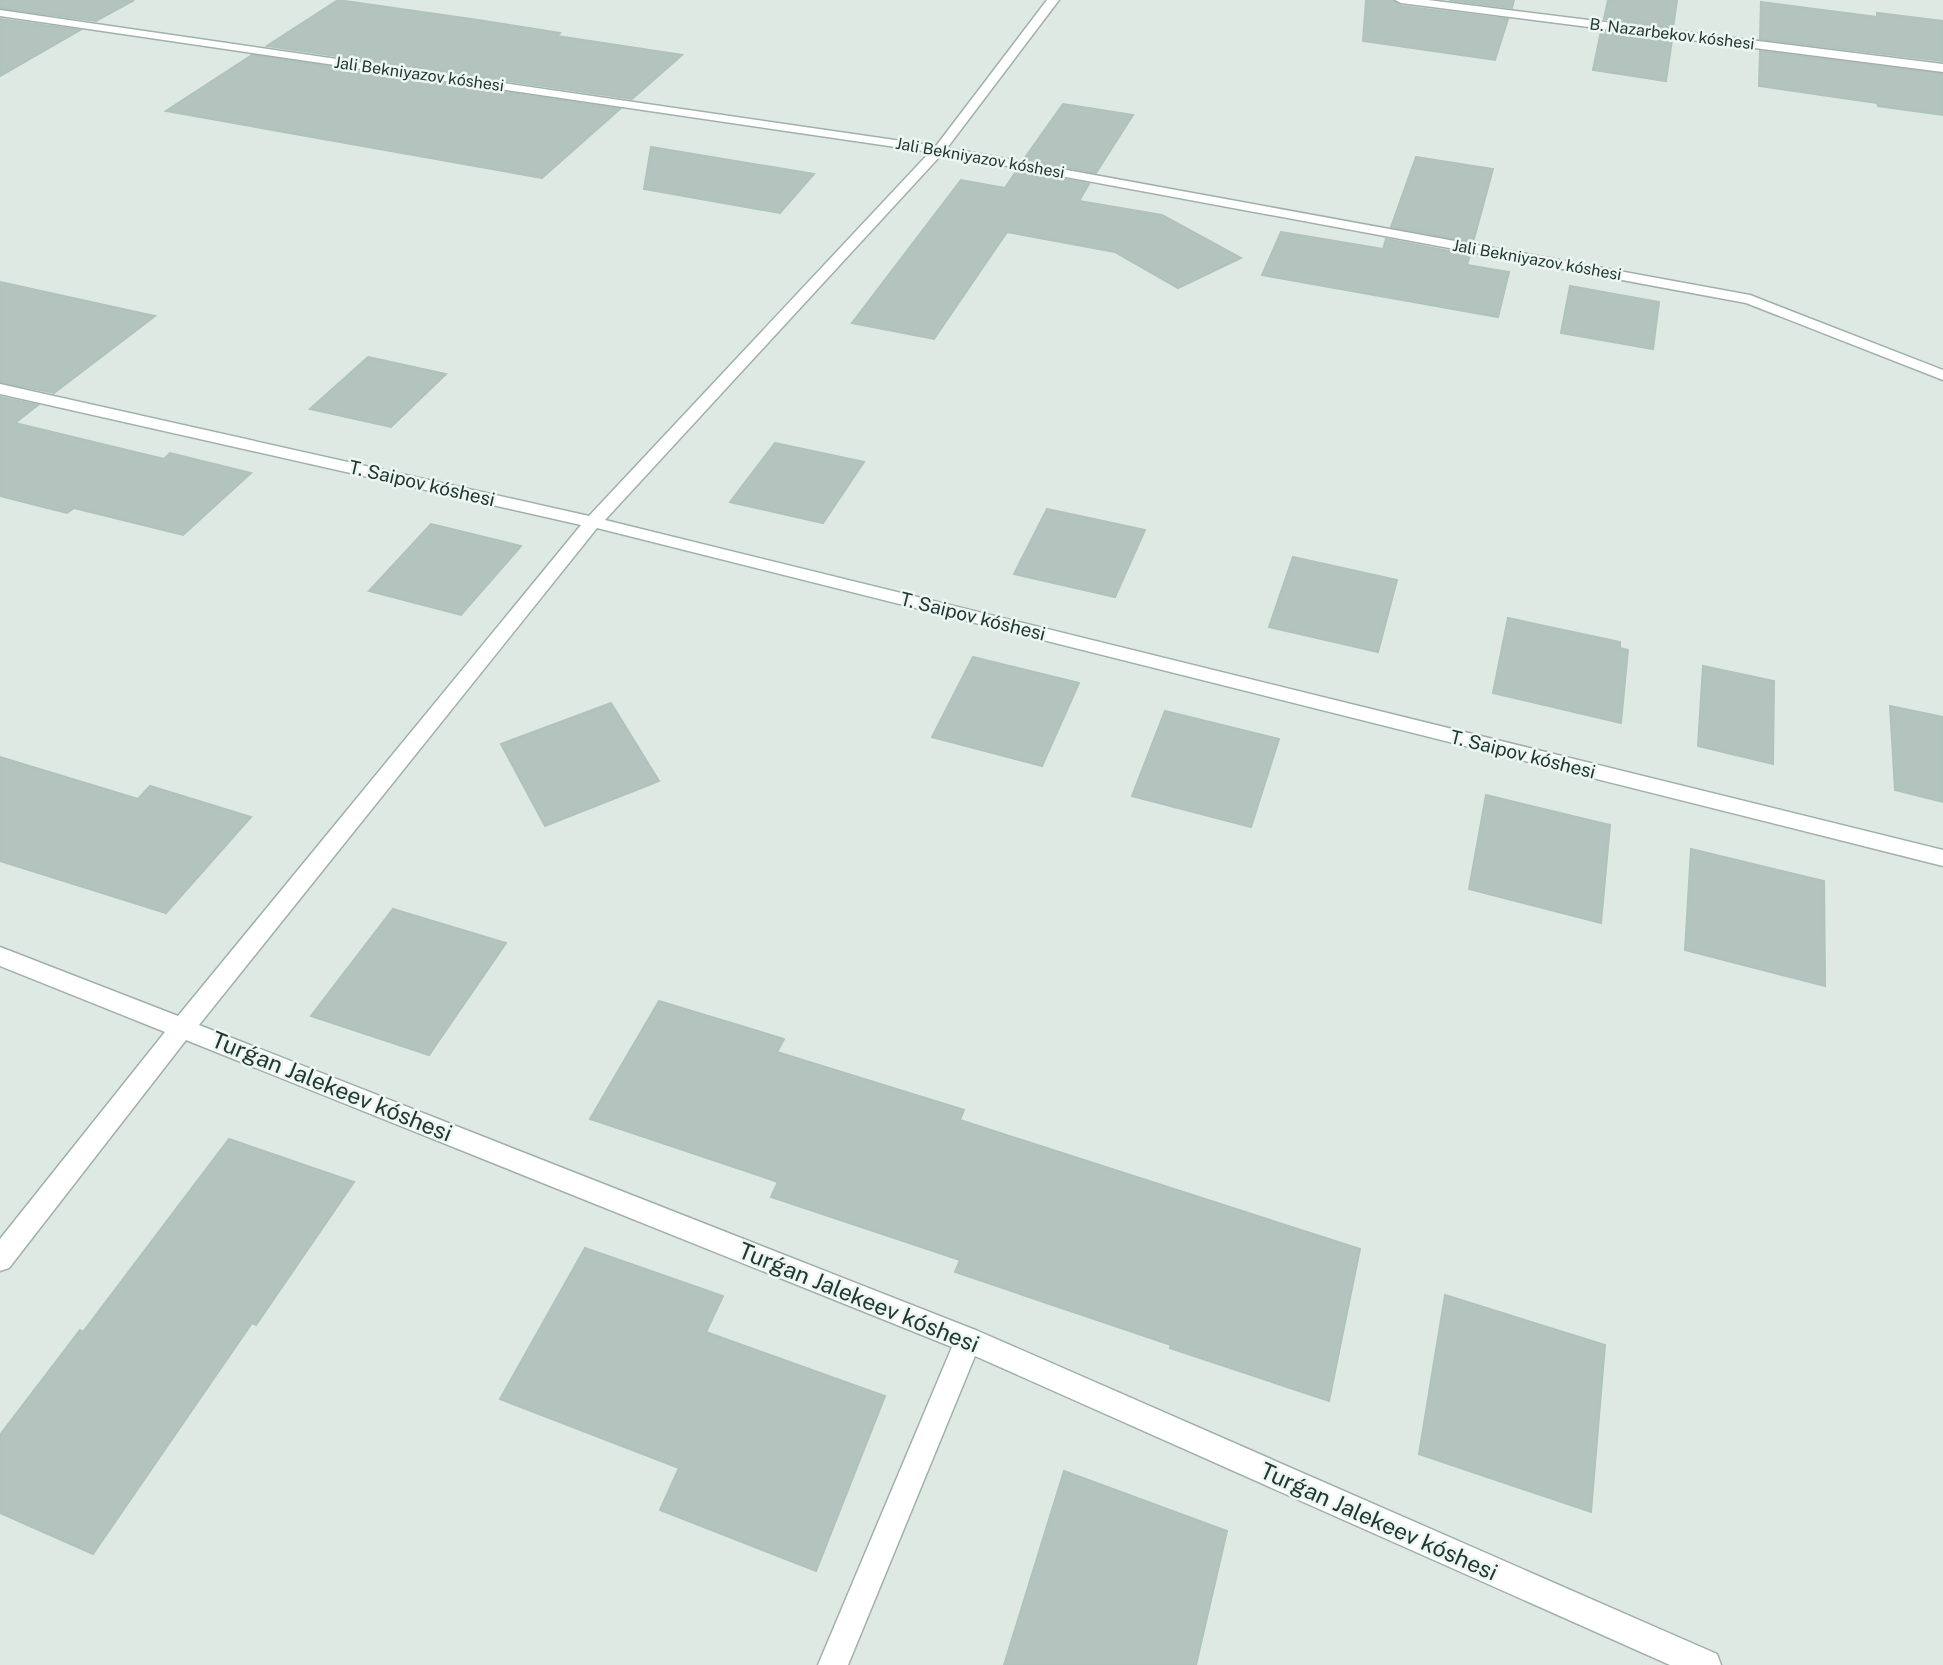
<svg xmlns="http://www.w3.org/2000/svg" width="1943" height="1665" font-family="'Public Sans',sans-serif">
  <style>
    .building { fill: #b3c4be; stroke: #b0c2bc; stroke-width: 2 }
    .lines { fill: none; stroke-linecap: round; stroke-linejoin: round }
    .street-casing { stroke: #a1b0ab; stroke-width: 3 }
    .street { fill: #fff; fill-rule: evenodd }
    .labels { text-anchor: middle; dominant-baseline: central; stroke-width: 5; stroke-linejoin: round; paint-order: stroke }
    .far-street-label { font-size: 16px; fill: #203833; stroke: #eef6f2 }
    .street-label { font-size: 19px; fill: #203833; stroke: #eef6f2 }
    .near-street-label { font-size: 23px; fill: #203833; stroke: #eef6f2 }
  </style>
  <rect width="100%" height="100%" fill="#dee9e4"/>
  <g class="building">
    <polygon points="0,0 134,0 96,21 0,8"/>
    <polygon points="338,0 478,20 560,33 557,36 682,55 632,99 267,46"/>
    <polygon points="1366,0 1393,0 1401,6 1508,19 1495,60 1363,41"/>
    <polygon points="1449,0 1514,0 1512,8"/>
    <polygon points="1608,0 1677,0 1673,28 1604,19"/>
    <polygon points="1761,2 1877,17 1877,13 1943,21 1943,61 1760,39"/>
    <polygon points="0,19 80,30 0,76"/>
    <polygon points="1601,31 1672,40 1666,81 1593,70"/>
    <polygon points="1760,51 1943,74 1943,115 1878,106 1877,103 1759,86"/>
    <polygon points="252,55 620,109 542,178 166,111"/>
    <polygon points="1063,104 1133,115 1096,173 1024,159"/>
    <polygon points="651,147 814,174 780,213 644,189"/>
    <polygon points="1416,157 1493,169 1473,242 1391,227"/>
    <polygon points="1017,170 1089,184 1079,201 1162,215 1241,258 1178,288 1115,252 1007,232 934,339 852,323 961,180 1005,188"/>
    <polygon points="1281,232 1383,249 1386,239 1470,255 1467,265 1509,272 1498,317 1262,275"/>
    <polygon points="0,282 155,316 54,393 0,382"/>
    <polygon points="1570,286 1659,302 1653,349 1561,333"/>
    <polygon points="368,357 446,374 391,427 310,409"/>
    <polygon points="0,397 38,405 15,423 164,459 170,453 251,473 183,535 74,508 67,513 0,496"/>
    <polygon points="775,443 864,462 823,523 730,502"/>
    <polygon points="1047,509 1145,530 1115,597 1014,574"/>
    <polygon points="431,524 521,546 461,615 369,591"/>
    <polygon points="1293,557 1397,580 1378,652 1269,627"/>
    <polygon points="1508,618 1620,642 1620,648 1628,650 1621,723 1493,693"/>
    <polygon points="973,657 1079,683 1042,766 932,737"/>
    <polygon points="1703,666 1774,681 1773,764 1698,746"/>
    <polygon points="611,703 659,781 545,826 501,744"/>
    <polygon points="1890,706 1943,717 1943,802 1895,790"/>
    <polygon points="1165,711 1279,739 1251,827 1132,796"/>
    <polygon points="0,757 138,799 150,786 251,817 166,913 0,861"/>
    <polygon points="1486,795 1610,825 1601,923 1469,889"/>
    <polygon points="1691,849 1824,881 1825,986 1685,950"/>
    <polygon points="393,909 506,943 429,1055 311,1016"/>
    <polygon points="659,1001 784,1039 777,1052 964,1110 960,1120 1360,1249 1329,1401 1170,1348 1171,1345 955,1272 960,1260 771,1197 778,1182 590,1119"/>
    <polygon points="229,1139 354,1182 256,1325 252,1323 93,1554 0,1513 0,1435 80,1330 83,1332"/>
    <polygon points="585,1248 723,1296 706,1332 885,1396 816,1571 660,1510 679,1468 500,1399"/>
    <polygon points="1445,1295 1605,1345 1591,1512 1419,1454"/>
    <polygon points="1064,1471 1227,1531 1196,1665 1004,1665"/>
  </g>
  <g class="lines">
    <g class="street-casing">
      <g id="street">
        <polygon points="1047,0 1059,0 947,148 1750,295 1943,370 1943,380 1746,303 942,154 605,520 1943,850 1943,866 597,528 199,1025 978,1331 1717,1654 1721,1665 1670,1665 975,1356 848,1665 818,1665 952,1347 186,1040 9,1268 0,1271 0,1239 165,1032 0,966 0,947 178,1016 581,525 0,394 0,384 589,516 930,152 0,16 0,10 936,146"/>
        <polygon points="1395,0 1428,0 1943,64 1943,72 1401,3"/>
      </g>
    </g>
    <use href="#street" class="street"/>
  </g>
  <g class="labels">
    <g class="far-street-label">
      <text transform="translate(1672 34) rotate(7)">B. Nazarbekov kóshesi</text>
      <text transform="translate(419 74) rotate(8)">Jali Bekniyazov kóshesi</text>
      <text transform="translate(980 158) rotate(10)">Jali Bekniyazov kóshesi</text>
      <text transform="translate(1537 260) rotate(10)">Jali Bekniyazov kóshesi</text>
    </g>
    <g class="street-label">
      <text transform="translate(422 483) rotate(13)">T. Saipov kóshesi</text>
      <text transform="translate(973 616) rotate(14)">T. Saipov kóshesi</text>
      <text transform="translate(1523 754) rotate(14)">T. Saipov kóshesi</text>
    </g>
    <g class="near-street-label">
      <text transform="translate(332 1086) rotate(22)">Turǵan Jalekeev kóshesi</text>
      <text transform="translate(859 1297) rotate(22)">Turǵan Jalekeev kóshesi</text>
      <text transform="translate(1379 1521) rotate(24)">Turǵan Jalekeev kóshesi</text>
    </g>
  </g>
</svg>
